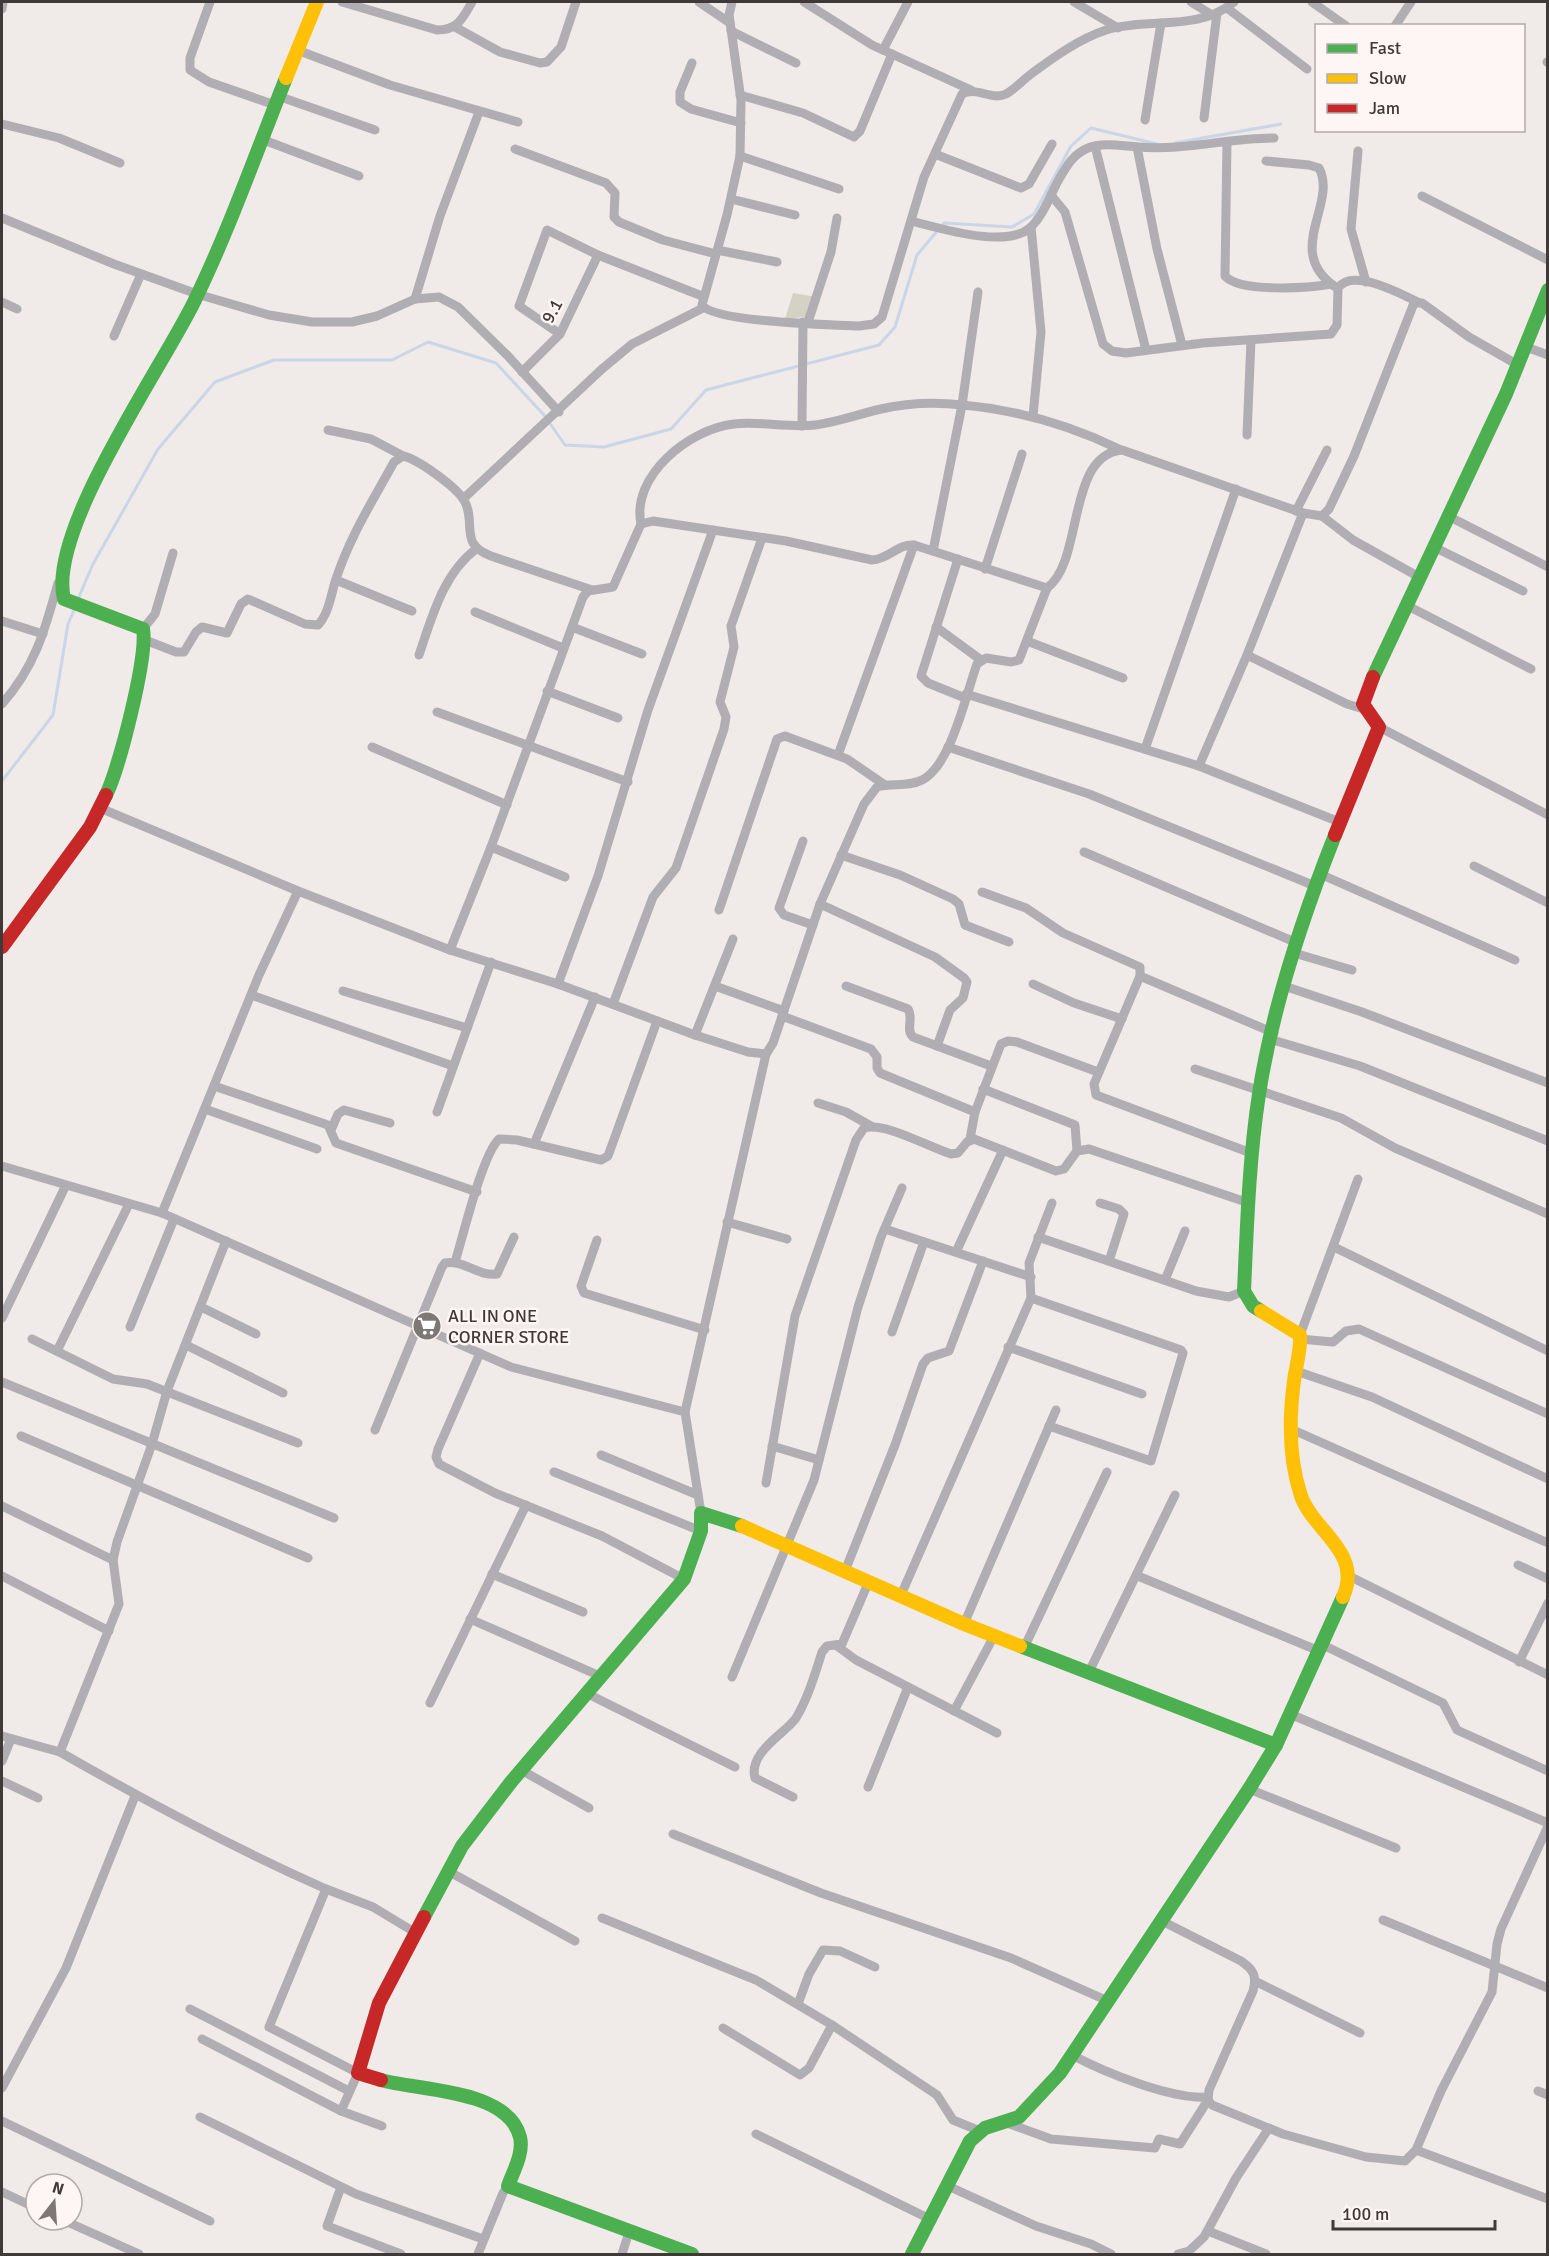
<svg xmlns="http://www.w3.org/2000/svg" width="1549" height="2256" font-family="Signika,sans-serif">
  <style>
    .green { fill: #d3d2c5 }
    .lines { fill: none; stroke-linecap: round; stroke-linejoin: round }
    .stream { stroke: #cad6e7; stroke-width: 3 }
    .street { stroke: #b0aeb2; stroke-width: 9 }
    .fast { stroke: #4caf50; stroke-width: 14 }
    .slow { stroke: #ffc107; stroke-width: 14 }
    .jam { stroke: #c62828; stroke-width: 14 }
    .labels { text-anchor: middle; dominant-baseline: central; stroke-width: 5; stroke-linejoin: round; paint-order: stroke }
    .street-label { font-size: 18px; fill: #3f3a38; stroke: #fef6f4 }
    .poi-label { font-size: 18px; fill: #3f3a38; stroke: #fef6f4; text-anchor: start }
  </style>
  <rect width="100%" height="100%" fill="#f0eae8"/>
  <polygon class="green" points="793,293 816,297 811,316 785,319"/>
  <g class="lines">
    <g class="stream">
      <polyline points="1175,143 1281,124"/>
      <polyline points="78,599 93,564 158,449 215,382 274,360 392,360 428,342 496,363 544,415 565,445 604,447 671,429 706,390 879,345 895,327 917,255 944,223 1012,227 1034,214 1071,146 1091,128 1157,144"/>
      <polyline points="2,781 53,715 68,624 75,608"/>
    </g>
    <g class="street">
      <polyline points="210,2 190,58 190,70 209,82 275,105"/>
      <path d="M342 2 437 30C458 30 463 18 472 2"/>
      <polyline points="699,2 730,23"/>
      <path d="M732 2 729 15 741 100 740 156 727 215 702 305C713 322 834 325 859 326L874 324 882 317 924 177 962 94C977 86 991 101 1006 94 1015 89 1023 80 1031 74 1054 57 1079 39 1106 30 1148 17 1198 32 1234 2"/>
      <polyline points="804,2 872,45 971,90"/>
      <polyline points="1074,2 1118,28"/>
      <polyline points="1191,2 1212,15"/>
      <polyline points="1312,2 1346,26"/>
      <polyline points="1227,8 1307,69"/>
      <polyline points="2,9 3,2"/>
      <polyline points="1395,26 1411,2"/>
      <polyline points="455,27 500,52 540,63 547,62 561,47 576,2"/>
      <polyline points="731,31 796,63"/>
      <polyline points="297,50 390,85 518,122"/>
      <polyline points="883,50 908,2"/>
      <polyline points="1547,62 1548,62"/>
      <polyline points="692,63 680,92 680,102 691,109 741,123"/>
      <polyline points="740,95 803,113 854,137 860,131 892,54"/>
      <polyline points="278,96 375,130"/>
      <polyline points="1204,118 1217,13"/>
      <polyline points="1145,120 1161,23"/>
      <polyline points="2,124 59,138 120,163"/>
      <polyline points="261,139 359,176"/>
      <path d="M1227 142 1225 276C1240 293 1309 288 1331 284"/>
      <polyline points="1095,146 1146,350"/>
      <polyline points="1137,147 1157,249 1182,345"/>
      <polyline points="515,149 606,183 615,193 614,217 619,222 663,240 716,254"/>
      <polyline points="1358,151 1351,229 1366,282"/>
      <polyline points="935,154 1021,188 1029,184 1052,144"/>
      <polyline points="740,156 839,189"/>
      <path d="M1266 161 1309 165 1319 168C1338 204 1284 250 1334 286"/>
      <path d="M1051 195 1065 212 1103 344 1112 351 1126 353 1203 343 1331 334 1337 325 1338 288C1352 267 1401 294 1418 302"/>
      <polyline points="1422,196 1548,260"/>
      <polyline points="731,199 795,215"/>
      <polyline points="2,218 114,264 197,294 269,315 312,322 352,322 377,316 415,299 439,297 458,307 508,356 559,412"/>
      <path d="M911 221C940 228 1005 249 1030 228 1043 216 1050 196 1058 181 1066 167 1073 154 1088 148 1103 142 1122 146 1138 147 1184 151 1228 138 1274 138"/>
      <polyline points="1031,227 1041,332 1033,416"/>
      <polyline points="717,250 777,262"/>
      <polyline points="415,299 440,216 479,112"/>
      <polyline points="2,302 17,309"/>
      <polyline points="808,322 831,252 837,218"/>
      <polyline points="560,334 519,306 547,230 598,255 702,296"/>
      <polyline points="114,336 141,274"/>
      <polyline points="1526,347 1548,355"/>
      <polyline points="522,372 560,334 598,255"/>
      <polyline points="802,426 803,322"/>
      <polyline points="328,430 371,439 403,456"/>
      <polyline points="1247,435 1251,340"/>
      <polyline points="463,499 602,369 632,344 703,308"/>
      <polyline points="1296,511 1327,450"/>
      <polyline points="1322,516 1353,540 1419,577"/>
      <polyline points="1448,516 1548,567"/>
      <path d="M641 524C631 476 689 429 734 424 760 421 788 428 815 425 838 422 859 414 881 409 907 403 937 402 963 405 1017 410 1070 425 1119 449"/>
      <polyline points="1434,547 1523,591"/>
      <polyline points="933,551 962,405 978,292"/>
      <polyline points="958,559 921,676 928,683 965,698"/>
      <polyline points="985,569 1022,454"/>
      <polyline points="336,580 412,611"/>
      <polyline points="1406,605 1531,669"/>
      <polyline points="475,612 563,648"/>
      <polyline points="2,621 43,634"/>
      <polyline points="572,627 642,654"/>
      <polyline points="936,627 981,660"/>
      <polyline points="143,629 155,614 173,553"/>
      <path d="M145 640 176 652H184L196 632 202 627 227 633 241 604 248 599 305 624 318 625C328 615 331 596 335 582 349 538 372 502 394 462L403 456C418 459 456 487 464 500 477 523 458 544 491 556L592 590"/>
      <polyline points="1027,641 1123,678"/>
      <path d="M419 655C432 617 443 574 476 549"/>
      <polyline points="1247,655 1347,704 1367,710"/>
      <polyline points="547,691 618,718"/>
      <polyline points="966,694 1199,766 1342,823"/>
      <path d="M2 704C35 667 45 630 58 583"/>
      <polyline points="437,712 628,782"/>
      <polyline points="1379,727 1548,815"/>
      <polyline points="372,747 507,805"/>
      <polyline points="948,747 1089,794 1315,886"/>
      <polyline points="1145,749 1236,489"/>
      <polyline points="838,755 914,545"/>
      <polyline points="1199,766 1247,655 1303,513"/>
      <path d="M100 808 298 891 450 950 558 984 695 1035 748 1052 766 1054 773 1043 820 904 864 804 877 787C891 783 909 787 922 780 951 766 966 694 977 664L986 658 1011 662 1019 660 1047 588"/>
      <polyline points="803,841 779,908 784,915 813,925"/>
      <polyline points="491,847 565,877"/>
      <polyline points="1084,852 1297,943"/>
      <polyline points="841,855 900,875 953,899 959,904 965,925 1009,942"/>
      <polyline points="1474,866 1548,903"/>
      <polyline points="1320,874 1515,960"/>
      <polyline points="982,892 1026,908 1063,933 1140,967 1140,976 1094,1084 1096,1095 1251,1153"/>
      <polyline points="820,904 935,957 964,978 967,982 963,998 950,1010 937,1046"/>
      <polyline points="719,910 777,739 785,736 847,759 885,785"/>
      <path d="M450 950 491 847 583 597 588 591 613 587 641 524 653 521 786 541 872 560C889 559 897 544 914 545L1047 588C1084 562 1066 455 1122 450L1303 513 1322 516 1329 509 1354 456 1414 303H1422L1469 337 1518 365"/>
      <polyline points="1294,953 1352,970"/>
      <polyline points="1140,976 1274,1033"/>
      <polyline points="558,984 598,876 648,710 713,530"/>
      <polyline points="1033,984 1074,1003 1122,1019"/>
      <polyline points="715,986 784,1011"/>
      <path d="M846 986 908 1009C914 1019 905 1029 913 1037L991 1066"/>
      <polyline points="1284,986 1362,1012 1548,1083"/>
      <polyline points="343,991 467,1028"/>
      <polyline points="251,995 453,1066"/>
      <polyline points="613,1004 653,897 676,868 724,729 726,717 720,702 734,647 731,626 762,538"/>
      <polyline points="782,1016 871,1049 877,1057 877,1068 880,1073 975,1112"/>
      <polyline points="695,1035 733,939"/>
      <polyline points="1273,1040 1360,1066 1548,1141"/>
      <polyline points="1195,1069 1341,1118 1395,1148 1548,1214"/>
      <polyline points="214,1086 328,1125 336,1143 477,1192"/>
      <polyline points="983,1089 1075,1125 1077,1151"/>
      <polyline points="818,1103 846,1112 871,1126"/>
      <polyline points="205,1109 317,1149"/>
      <polyline points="437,1112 491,962"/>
      <polyline points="331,1130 338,1114 344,1110 390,1123"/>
      <polyline points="970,1139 975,1112 1001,1044 1008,1041 1017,1042 1098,1072"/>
      <polyline points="534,1144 595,997"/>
      <polyline points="2,1166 162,1213 511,1367 685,1412 701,1513"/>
      <polyline points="1100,1203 1119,1209 1124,1214 1109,1261"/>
      <polyline points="162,1213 259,975 298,891"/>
      <polyline points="727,1222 787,1239"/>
      <polyline points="885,1229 1031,1277"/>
      <polyline points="1038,1237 1196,1291 1229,1297 1244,1291"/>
      <polyline points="597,1240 581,1286 584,1293 705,1330"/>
      <polyline points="1334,1247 1548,1351"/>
      <polyline points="956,1252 1003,1150"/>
      <path d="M455 1262C463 1237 482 1155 499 1139L517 1140 601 1160 608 1156 657 1021"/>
      <polyline points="1165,1280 1185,1231"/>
      <polyline points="201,1307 256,1334"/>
      <polyline points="2,1318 66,1185"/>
      <polyline points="130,1327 174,1219"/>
      <polyline points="892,1332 924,1242"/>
      <polyline points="1300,1335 1358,1179"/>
      <polyline points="32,1339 113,1379 147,1384 298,1443"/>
      <polyline points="1300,1339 1333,1342 1346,1331 1359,1329 1548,1414"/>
      <polyline points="186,1345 283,1393"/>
      <polyline points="1008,1347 1142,1394"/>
      <polyline points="57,1351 129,1204"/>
      <polyline points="480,1353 438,1449 436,1457 439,1464 495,1493 602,1536 684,1579"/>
      <polyline points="1296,1371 1372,1397 1548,1479"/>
      <polyline points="2,1382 334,1518"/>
      <polyline points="685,1412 766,1054"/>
      <polyline points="1049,1426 1151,1461 1183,1353 1181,1350 1031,1298 1029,1263 1052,1203"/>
      <polyline points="1291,1429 1548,1543"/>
      <path d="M375 1430 442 1267 445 1263C463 1259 479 1277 497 1274L514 1237"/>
      <polyline points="21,1436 308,1558"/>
      <polyline points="772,1446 819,1460"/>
      <polyline points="601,1455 698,1495"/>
      <polyline points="554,1472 701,1531"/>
      <path d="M766 1483 795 1316 856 1140 864 1128C886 1122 928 1147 951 1154L958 1153 967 1142 974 1139 1056 1171 1064 1169 1077 1151 1089 1149 1249 1203"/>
      <polyline points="2,1506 113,1560"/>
      <polyline points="1518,1565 1548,1579"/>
      <polyline points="845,1571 895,1445 923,1364 928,1358 949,1351 983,1261"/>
      <polyline points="492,1574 583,1612"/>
      <polyline points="2,1576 109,1631"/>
      <polyline points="1138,1576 1319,1651"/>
      <polyline points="1349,1576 1548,1675"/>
      <polyline points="901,1595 1031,1298"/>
      <polyline points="470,1619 600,1676"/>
      <polyline points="964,1624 1056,1410"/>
      <polyline points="1321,1644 1443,1703 1457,1730 1548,1771"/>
      <polyline points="837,1646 856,1660 997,1733"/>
      <polyline points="1024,1648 1107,1472"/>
      <polyline points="1519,1662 1548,1603"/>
      <polyline points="1088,1674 1175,1495"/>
      <polyline points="732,1677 814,1480 858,1307 881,1237 902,1188"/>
      <polyline points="586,1693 735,1767"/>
      <polyline points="430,1703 526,1505"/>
      <polyline points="954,1711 994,1636"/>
      <polyline points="1290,1714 1548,1823"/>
      <polyline points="2,1736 60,1752 119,1604 113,1560 117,1542 152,1444 167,1391 226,1241"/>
      <path d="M60 1752C147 1802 234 1848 326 1889L269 2027 358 2073 341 2111"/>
      <polyline points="2,1761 11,1739"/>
      <polyline points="521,1770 589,1808"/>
      <polyline points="2,1781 38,1798"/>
      <polyline points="868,1787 908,1687"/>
      <polyline points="1249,1789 1396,1848"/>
      <path d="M793 1797 755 1778C748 1752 786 1733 796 1718 808 1698 815 1674 822 1652L827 1646 842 1644 869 1581"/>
      <polyline points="673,1834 821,1893 1011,1958 1108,2001"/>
      <polyline points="448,1871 575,1941"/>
      <polyline points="326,1889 373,1907 416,1933"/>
      <polyline points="602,1918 756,1980 832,2025 937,2095 953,2120 980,2131"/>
      <polyline points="1383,1920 1548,1988"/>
      <path d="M1162 1921 1241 1961C1254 1970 1257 1976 1253 1991L1209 2090 1208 2100 1212 2105 1283 2134 1366 2157 1405 2161 1416 2150 1441 2091 1492 1992 1497 1944 1501 1929 1548 1826"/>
      <polyline points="1255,1981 1360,2033"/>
      <polyline points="798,2004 809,1974 823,1950 840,1951 875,1967"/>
      <polyline points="190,2009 349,2091"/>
      <polyline points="723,2028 800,2075 809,2068 832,2025"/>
      <polyline points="202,2039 341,2111 382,2126"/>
      <path d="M1072 2055C1104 2072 1172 2100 1208 2097"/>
      <polyline points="2,2088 66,1968 135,1796"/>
      <polyline points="1538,2091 1548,2095"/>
      <polyline points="200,2117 356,2194 483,2239"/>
      <polyline points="2,2121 210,2221"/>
      <polyline points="1007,2123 1051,2139 1155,2148 1159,2139 1180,2144 1208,2100"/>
      <polyline points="756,2134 932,2220"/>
      <polyline points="1416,2150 1548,2199"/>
      <polyline points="948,2186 1036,2226 1091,2244 1111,2254"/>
      <polyline points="341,2187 327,2226 401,2254"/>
      <polyline points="2,2192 36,2208"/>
      <polyline points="63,2220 139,2254"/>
      <polyline points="1208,2231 1266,2254"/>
      <polyline points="478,2254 503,2193 508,2186"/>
      <polyline points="622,2254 630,2229"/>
      <polyline points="1178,2254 1189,2251 1204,2237 1236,2178 1269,2128"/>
    </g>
    <g class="fast">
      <polyline points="1373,677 1506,394 1548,290"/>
      <path d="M106 795C119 769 148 656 143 629L64 599C47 531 162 368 194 302 229 230 256 153 286 78"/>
      <path d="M1261 1311 1253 1306 1244 1291C1247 1225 1249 1159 1259 1094 1272 1009 1303 916 1335 835"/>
      <polyline points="1020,1646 1276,1745"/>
      <polyline points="424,1917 462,1846 511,1782 684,1579 701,1531 701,1513 742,1526"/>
      <path d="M381 2080C420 2091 508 2089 520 2137 524 2153 513 2172 508 2186L692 2254"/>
      <polyline points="912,2254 970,2141 985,2128 1019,2117 1060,2073 1249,1789 1276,1745 1343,1597"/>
    </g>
    <g class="slow">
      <polyline points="286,78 317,2"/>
      <path d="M1261 1311 1300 1335C1301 1351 1296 1365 1294 1381 1289 1418 1289 1460 1301 1496 1314 1532 1363 1552 1343 1597"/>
      <polyline points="742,1526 964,1624 1020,1646"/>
    </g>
    <g class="jam">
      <polyline points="1335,835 1379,727 1363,704 1373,677"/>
      <polyline points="2,947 90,827 106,795"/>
      <polyline points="381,2080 358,2073 379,2003 424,1917"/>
    </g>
  </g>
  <defs>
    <g id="supermarket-disc" transform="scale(1.5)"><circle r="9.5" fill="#7d7876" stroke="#fef6f4"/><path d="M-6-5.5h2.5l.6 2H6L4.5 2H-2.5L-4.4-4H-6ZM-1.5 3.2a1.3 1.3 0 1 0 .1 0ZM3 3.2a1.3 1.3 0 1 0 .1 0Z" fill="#fff"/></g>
  </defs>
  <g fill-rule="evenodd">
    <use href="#supermarket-disc" x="427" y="1326"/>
  </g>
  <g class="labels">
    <g class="street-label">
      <text transform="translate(552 311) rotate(-62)">9.1</text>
    </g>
    <g class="poi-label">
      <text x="448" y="1316">ALL IN ONE<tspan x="448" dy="21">CORNER STORE</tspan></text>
    </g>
  </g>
  <rect width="1549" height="2256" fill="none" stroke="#3f3a38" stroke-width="6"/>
  <rect x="1315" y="24" width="210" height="108" fill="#fef6f4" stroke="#b2aba9" stroke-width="1.5"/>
  <rect x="1327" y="44" width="30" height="9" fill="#4caf50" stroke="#b2aba9" stroke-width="1.5"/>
  <text x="1369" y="54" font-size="18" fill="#3f3a38">Fast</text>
  <rect x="1327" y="74" width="30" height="9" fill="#ffc107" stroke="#b2aba9" stroke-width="1.5"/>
  <text x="1369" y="84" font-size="18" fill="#3f3a38">Slow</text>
  <rect x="1327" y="104" width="30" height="9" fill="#c62828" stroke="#b2aba9" stroke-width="1.5"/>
  <text x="1369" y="114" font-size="18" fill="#3f3a38">Jam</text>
  <g transform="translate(54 2202) rotate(17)"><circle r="28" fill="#fef6f4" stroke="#b2aba9" stroke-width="1.5"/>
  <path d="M0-4.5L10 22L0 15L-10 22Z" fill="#7d7876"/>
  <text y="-9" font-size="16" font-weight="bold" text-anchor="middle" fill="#3f3a38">N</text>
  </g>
  <path d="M1333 2220v9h162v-9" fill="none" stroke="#3f3a38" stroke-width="3"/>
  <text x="1342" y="2220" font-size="18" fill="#3f3a38" stroke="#fef6f4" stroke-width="4.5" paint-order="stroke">100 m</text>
</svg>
